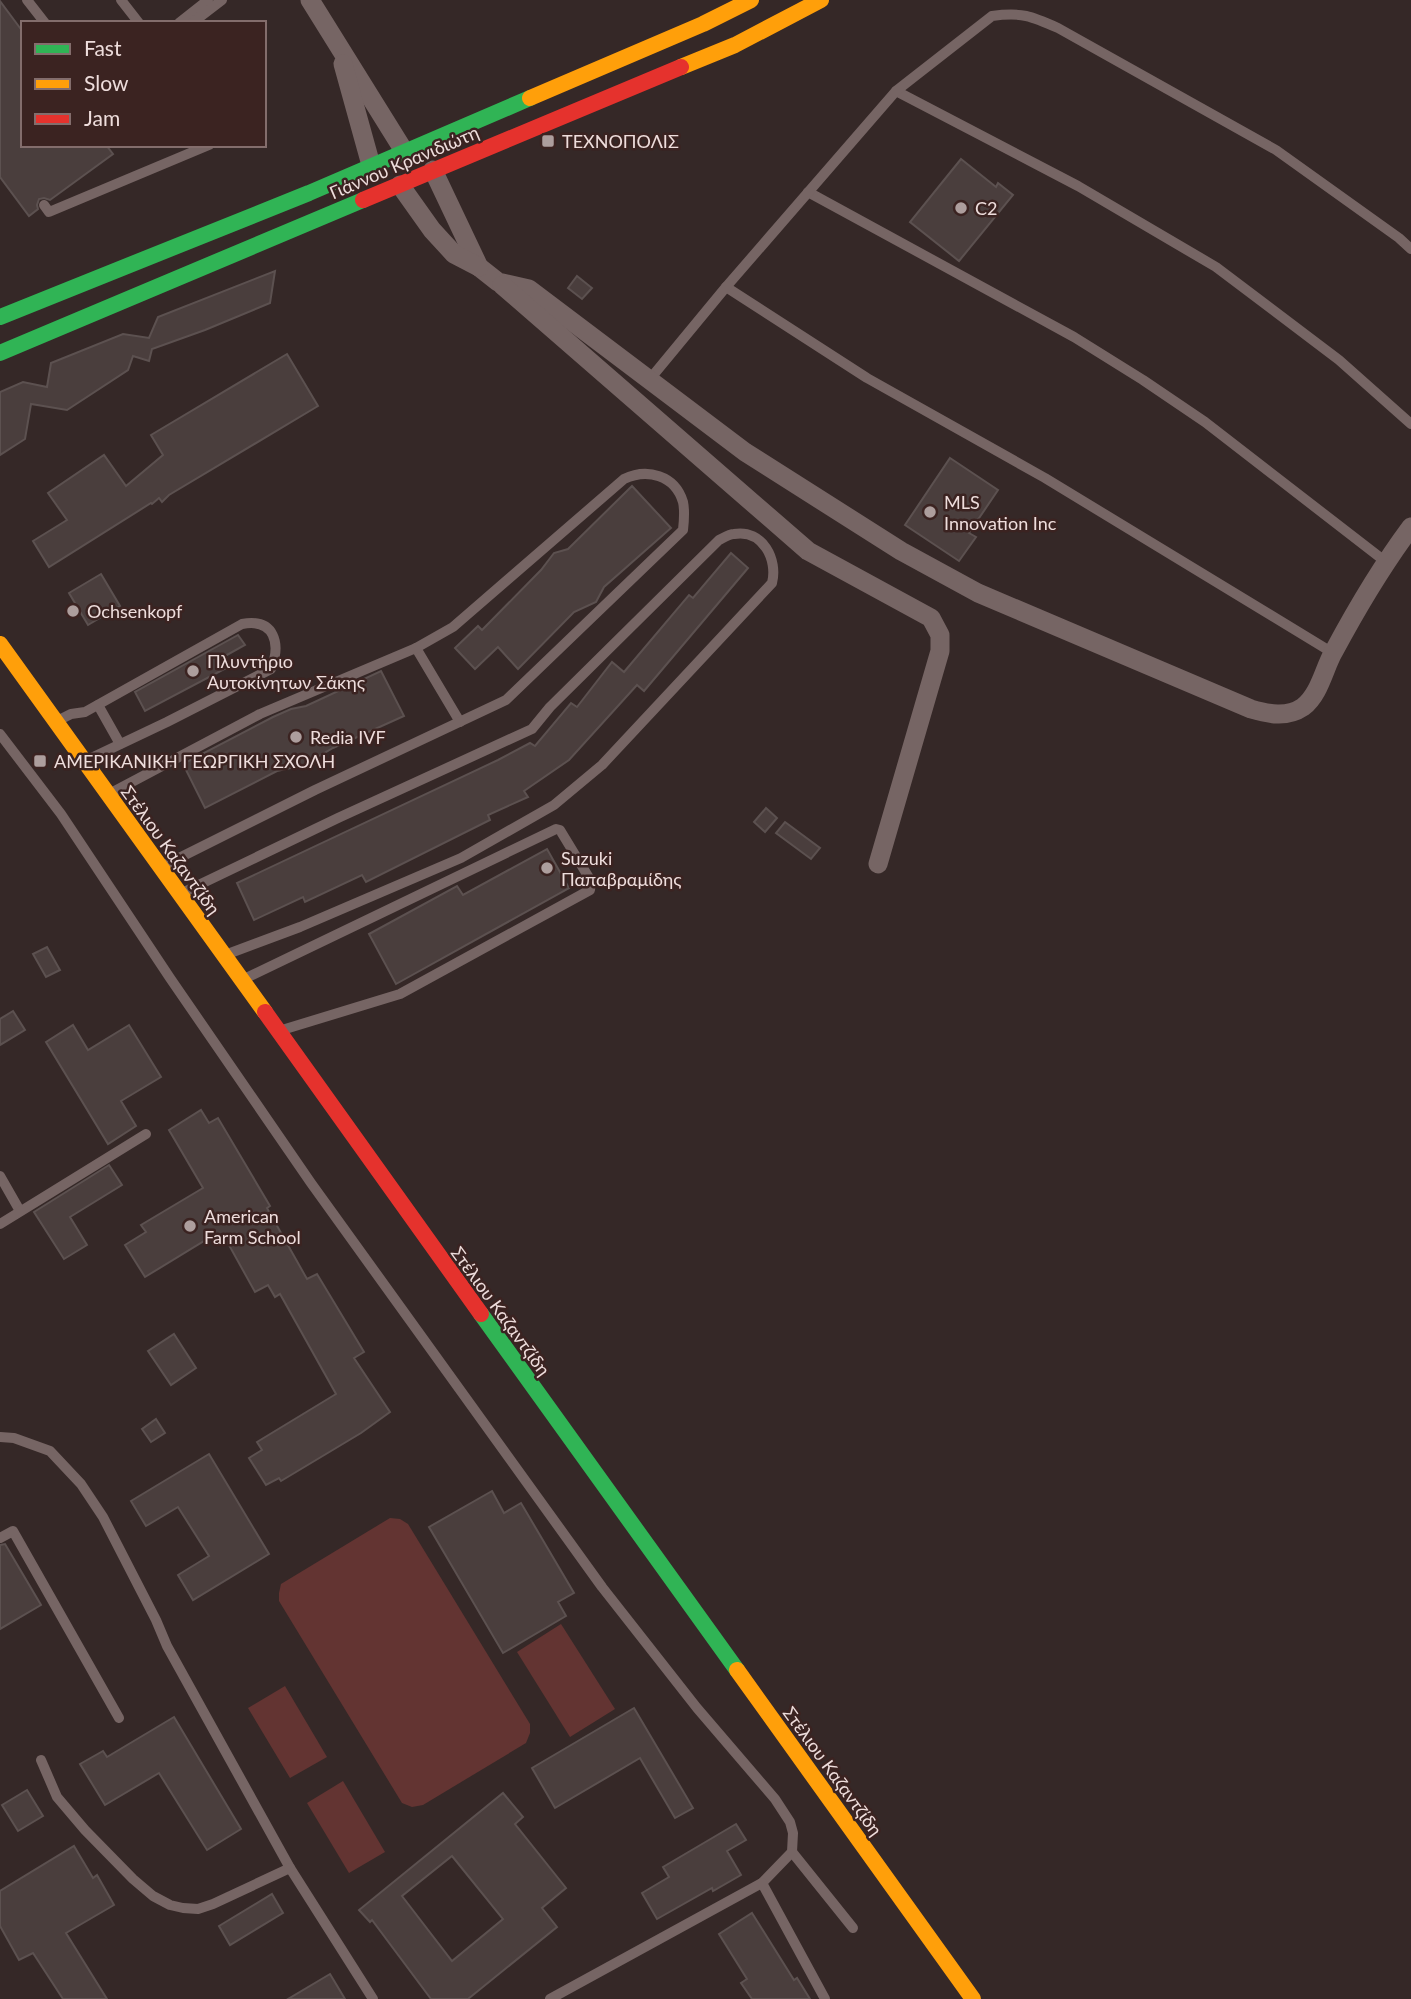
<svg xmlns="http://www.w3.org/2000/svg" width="1411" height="1999" font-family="Lato,sans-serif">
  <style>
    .green { fill: #633432 }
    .building { fill: #4a3e3d; stroke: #5c5150; stroke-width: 2; fill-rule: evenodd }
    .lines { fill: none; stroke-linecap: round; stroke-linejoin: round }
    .lane { stroke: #766564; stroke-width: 10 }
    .street { stroke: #766564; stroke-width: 19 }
    .fast { stroke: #30b455; stroke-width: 16 }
    .slow { stroke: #ff9f0a; stroke-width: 16 }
    .jam { stroke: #e5322d; stroke-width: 16 }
    .poi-dot { fill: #ad9e9d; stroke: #3b2321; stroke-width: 2.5 }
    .labels { text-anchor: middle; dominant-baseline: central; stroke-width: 5; stroke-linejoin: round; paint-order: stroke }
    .poi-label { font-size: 18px; fill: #eedddc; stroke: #3b2321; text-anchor: start }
    .street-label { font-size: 18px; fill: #eedddc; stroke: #3b2321 }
  </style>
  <rect width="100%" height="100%" fill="#352827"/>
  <g class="green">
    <polygon points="390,1518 400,1519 408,1524 530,1724 530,1733 526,1743 423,1805 412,1807 402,1803 279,1601 279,1593 281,1584"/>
    <polygon points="561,1624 615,1709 570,1737 517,1652"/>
    <polygon points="285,1686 327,1757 290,1778 248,1708"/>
    <polygon points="343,1781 385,1852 349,1873 307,1803"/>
  </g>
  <g class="building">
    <polygon points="0,1 23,32 23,145 106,145 113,154 50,200 44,198 39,199 37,205 38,209 29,216 0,177"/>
    <polygon points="961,159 996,187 998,183 1013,195 959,261 910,222"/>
    <polygon points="275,271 270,303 205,330 152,349 149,361 133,356 128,370 67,410 31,404 25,439 0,455 0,392 23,382 47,387 51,363 123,334 149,338 158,317"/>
    <polygon points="577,276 592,288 582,299 568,288"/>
    <polygon points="287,354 318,406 169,495 162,502 159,498 152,504 151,503 49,567 33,541 67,520 48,493 104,455 126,486 163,455 151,435"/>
    <polygon points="950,458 998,490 969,533 976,537 959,561 905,525"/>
    <polygon points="632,486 671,528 604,587 596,602 574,612 518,669 498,647 475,669 455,648 478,626 482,630 541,570 554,553 568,549"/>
    <polygon points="731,553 748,568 644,691 637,685 569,760 524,791 528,797 488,815 490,820 366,882 362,875 305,902 303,897 254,920 237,883 498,760 530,743 535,746 571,703 577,707 612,662 624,672 689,595 693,598"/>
    <polygon points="101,574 120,606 88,625 69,593"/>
    <polygon points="238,635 245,645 225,656 230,666 145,711 135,692"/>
    <polygon points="381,671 404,716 333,748 304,765 277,771 205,808 183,764 273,717 291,709 306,706"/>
    <polygon points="766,808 777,818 765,832 754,822"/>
    <polygon points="785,822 820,848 811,859 776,833"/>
    <polygon points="547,849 569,888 396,984 369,934 457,886 463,895"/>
    <polygon points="47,947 60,970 46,977 33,954"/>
    <polygon points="13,1011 25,1030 0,1045 0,1019"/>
    <polygon points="73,1025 88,1050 129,1025 161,1077 121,1101 136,1126 108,1144 46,1042"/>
    <polygon points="201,1110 209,1123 218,1118 270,1206 267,1208 307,1279 317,1274 364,1352 354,1358 390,1412 361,1433 281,1481 279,1478 266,1485 249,1458 262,1450 257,1442 336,1394 280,1294 275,1297 268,1285 255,1292 224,1236 217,1240 214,1235 145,1277 125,1245 146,1232 141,1225 203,1188 169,1130"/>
    <polygon points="109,1165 122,1185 70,1217 87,1245 64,1259 34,1212"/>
    <polygon points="174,1334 196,1368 171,1385 148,1351"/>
    <polygon points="156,1419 165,1433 151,1442 142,1429"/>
    <polygon points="209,1454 269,1554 193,1600 178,1575 209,1556 178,1507 146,1526 131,1501"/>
    <polygon points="492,1491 504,1513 521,1503 574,1593 558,1602 566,1616 503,1653 429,1527"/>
    <polygon points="5,1544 41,1605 0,1629 0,1545"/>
    <polygon points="634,1708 693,1808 675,1818 640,1758 555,1808 532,1768"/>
    <polygon points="174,1717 241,1829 207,1850 159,1773 105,1805 80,1764 103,1751 107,1757"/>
    <polygon points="27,1790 43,1816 18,1831 2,1805"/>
    <path d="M503 1793 523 1817 515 1824 566 1888 542 1908 557 1927 468 1999H431L372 1920 370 1922 359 1910ZM452 1856 503 1919 452 1961 402 1896Z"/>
    <polygon points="736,1824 746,1840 727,1851 741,1875 713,1891 712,1888 657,1919 642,1893 669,1877 663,1867"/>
    <polygon points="74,1846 93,1878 97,1875 114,1905 66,1933 107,1999 63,1999 33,1953 19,1960 0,1926 0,1891"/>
    <polygon points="272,1894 283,1913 230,1945 219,1926"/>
    <polygon points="752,1913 794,1980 797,1978 810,1999 752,1999 741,1983 747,1979 719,1934"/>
    <polygon points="330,1974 345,1999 288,1999"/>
  </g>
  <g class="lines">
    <g class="lane">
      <polyline points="27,0 45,23"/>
      <polyline points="121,0 139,23"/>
      <polyline points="179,23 208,0"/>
      <polyline points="192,23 222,0"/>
      <polyline points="896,91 1078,186 1216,267 1339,360 1411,424"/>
      <polyline points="808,192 1074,337 1143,380 1205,422 1386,562"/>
      <polyline points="44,205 49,212 209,145"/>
      <polyline points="726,287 867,378 1045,478 1333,653"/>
      <path d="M650 379 726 287 896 91 992 16C1022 12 1031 16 1058 28L1276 150 1399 238 1411 249"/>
      <polyline points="416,648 460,722"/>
      <polyline points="98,705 120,744"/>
      <path d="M59 720 71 714 85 712 242 624C275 618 281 644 271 669L167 722 87 760"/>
      <polyline points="0,734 61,814 170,978 311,1183 602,1587 697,1708 775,1799 790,1822 793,1833 792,1852 762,1883 550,1999"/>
      <path d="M111 793 260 714 416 648 453 627 624 479C647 468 675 475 683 502 685 511 684 521 683 530L506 700 315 790 161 867"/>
      <path d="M182 893 338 818 532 729 550 707 719 540C723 538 729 534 734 534 763 529 778 560 772 583L602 765 554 805 461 858 300 927 225 955"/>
      <polyline points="244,979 556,829 560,830 591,881 590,890 400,994 282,1030"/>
      <polyline points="0,1176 20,1211"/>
      <polyline points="0,1224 146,1134"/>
      <polyline points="0,1437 14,1438 50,1451 81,1484 103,1517 156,1620 167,1646 290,1868 373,1999"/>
      <polyline points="0,1538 13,1531 119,1718"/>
      <polyline points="41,1760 57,1797 85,1830 133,1879 153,1896 170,1905 183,1908 198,1909 213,1904 290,1868"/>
      <polyline points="792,1852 853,1928"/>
      <polyline points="762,1883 825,1999"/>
    </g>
    <g class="street">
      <polyline points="310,0 404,151"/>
      <polyline points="343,64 371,165"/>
      <path d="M433 170 479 267 498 282 529 289 745 452 901 551 978 593 1251 709C1268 714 1287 718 1303 707 1320 694 1324 668 1334 651 1357 608 1382 566 1411 527"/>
      <polyline points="400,185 432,230 454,254 479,267"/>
      <polyline points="502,285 808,551 931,618 940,635 940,651 878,864"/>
    </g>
    <g class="fast">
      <polyline points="0,317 309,193 530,98"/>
      <polyline points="0,353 363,200"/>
      <polyline points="481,1314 737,1670"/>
    </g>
    <g class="slow">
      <polyline points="681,67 735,45 821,0"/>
      <polyline points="530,98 703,24 751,0"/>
      <polyline points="0,644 265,1012"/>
      <polyline points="737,1670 973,1999"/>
    </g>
    <g class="jam">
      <polyline points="363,200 681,67"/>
      <polyline points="265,1012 481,1314"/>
    </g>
  </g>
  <g class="poi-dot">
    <rect x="541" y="134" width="14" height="14" rx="3.5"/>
    <circle cx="961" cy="208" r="7"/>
    <circle cx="930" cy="512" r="7"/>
    <circle cx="73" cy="611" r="7"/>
    <circle cx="193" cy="671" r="7"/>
    <circle cx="296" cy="737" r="7"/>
    <rect x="33" y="754" width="14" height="14" rx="3.5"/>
    <circle cx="547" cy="868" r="7"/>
    <circle cx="190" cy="1226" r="7"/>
  </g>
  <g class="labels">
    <g class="poi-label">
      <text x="562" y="141">ΤΕΧΝΟΠΟΛΙΣ</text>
      <text x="975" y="208">C2</text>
      <text x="944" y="502">MLS<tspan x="944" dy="21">Innovation Inc</tspan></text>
      <text x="87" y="611">Ochsenkopf</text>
      <text x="207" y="661">Πλυντήριο<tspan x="207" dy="21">Αυτοκίνητων Σάκης</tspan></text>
      <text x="310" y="737">Redia IVF</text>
      <text x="54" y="761">ΑΜΕΡΙΚΑΝΙΚΗ ΓΕΩΡΓΙΚΗ ΣΧΟΛΗ</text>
      <text x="561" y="858">Suzuki<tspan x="561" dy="21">Παπαβραμίδης</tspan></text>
      <text x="204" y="1216">American<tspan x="204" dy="21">Farm School</tspan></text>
    </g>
    <g class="street-label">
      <text transform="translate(404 162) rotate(-23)">Γιάννου Κρανιδιώτη</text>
      <text transform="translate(171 850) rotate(54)">Στέλιου Καζαντζίδη</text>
      <text transform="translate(501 1311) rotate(54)">Στέλιου Καζαντζίδη</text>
      <text transform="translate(833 1771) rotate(54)">Στέλιου Καζαντζίδη</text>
    </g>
  </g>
  <rect x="21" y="21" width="245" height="126" fill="#3b2321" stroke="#836d6c" stroke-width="2"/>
  <rect x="35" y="44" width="35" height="10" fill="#30b455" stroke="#836d6c" stroke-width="2"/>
  <text x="84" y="56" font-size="21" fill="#eedddc">Fast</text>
  <rect x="35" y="79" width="35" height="10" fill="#ff9f0a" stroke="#836d6c" stroke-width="2"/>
  <text x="84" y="91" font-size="21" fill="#eedddc">Slow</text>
  <rect x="35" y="114" width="35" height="10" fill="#e5322d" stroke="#836d6c" stroke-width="2"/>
  <text x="84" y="126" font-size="21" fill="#eedddc">Jam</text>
</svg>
